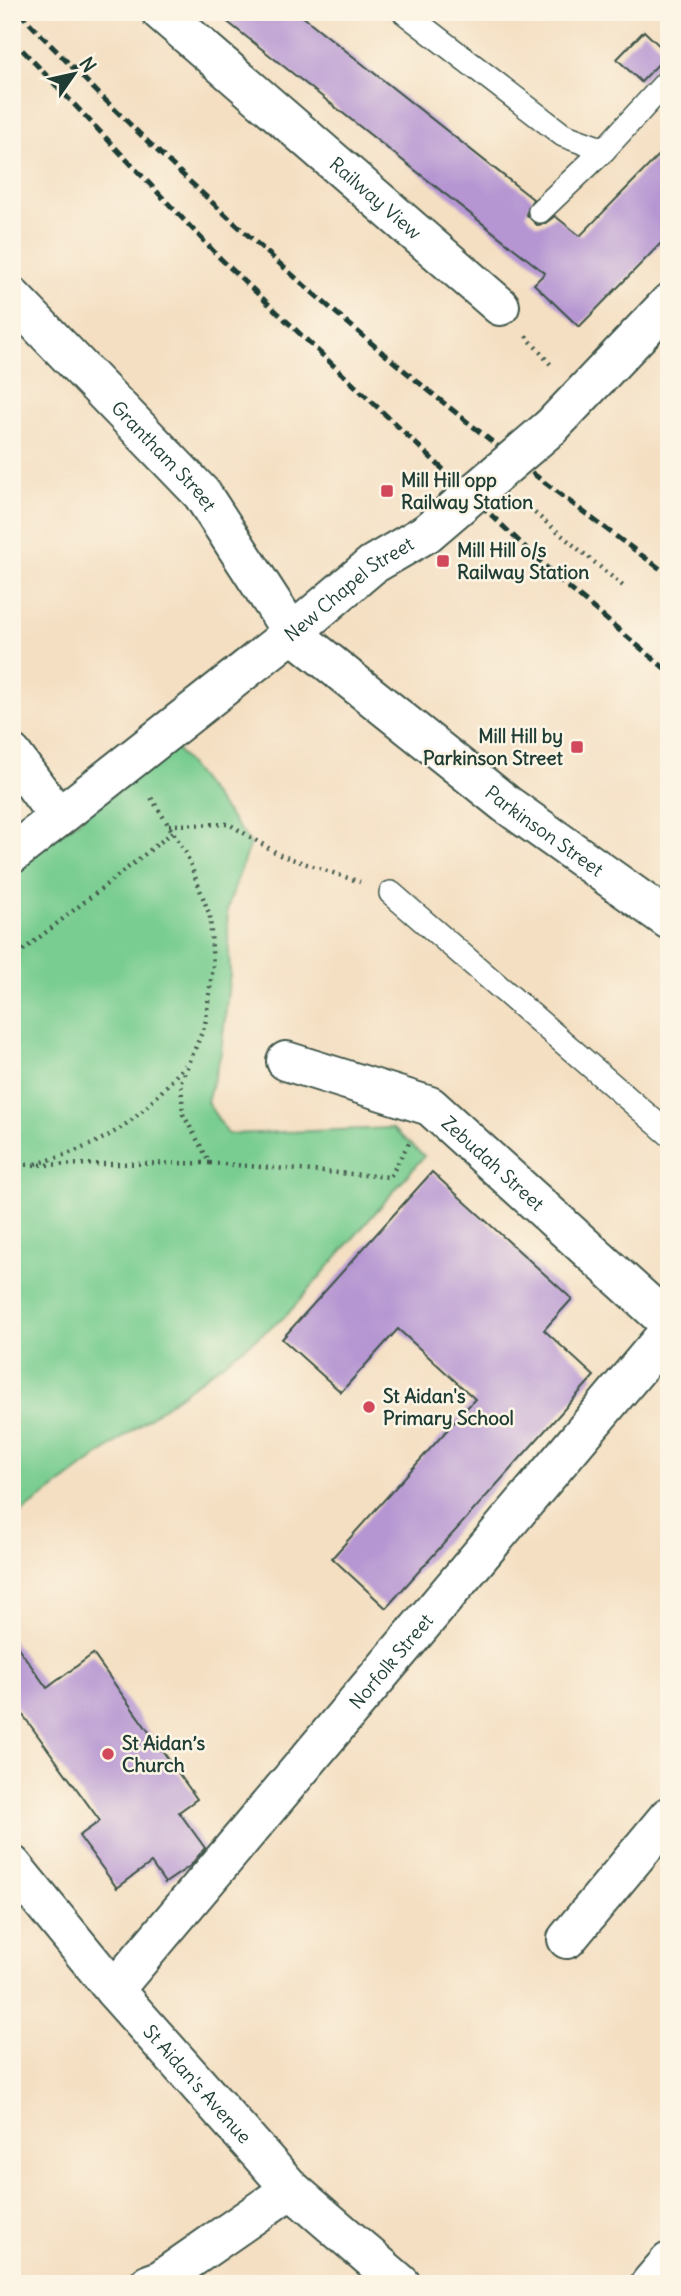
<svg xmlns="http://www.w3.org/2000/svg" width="681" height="2296" font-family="Delius,sans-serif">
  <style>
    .green { fill: #79cd91; stroke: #4c8562; stroke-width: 2 }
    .building { fill: #b595d2 }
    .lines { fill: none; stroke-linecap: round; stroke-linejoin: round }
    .service-casing { stroke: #3f5549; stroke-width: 26 }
    .minor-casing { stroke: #3f5549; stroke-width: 42 }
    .path { stroke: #3f5549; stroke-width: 4.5; stroke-dasharray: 2 5; stroke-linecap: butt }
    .service { stroke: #fff; stroke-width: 23 }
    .minor { stroke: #fff; stroke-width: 38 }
    .rail { stroke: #1f3d34; stroke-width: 5; stroke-dasharray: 10 5; stroke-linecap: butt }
    .minor-bridge-casing { stroke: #3f5549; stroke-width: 42; stroke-linecap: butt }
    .minor-bridge { stroke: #fff; stroke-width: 38 }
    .poi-dot { fill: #d1495b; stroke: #fcf5e5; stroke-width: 2.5 }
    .labels { text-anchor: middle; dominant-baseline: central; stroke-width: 5; stroke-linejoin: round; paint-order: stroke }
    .street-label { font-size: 19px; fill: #1f3d34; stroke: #fcf5e5 }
    .poi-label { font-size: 19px; font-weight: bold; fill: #1f3d34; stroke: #fcf5e5; text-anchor: start }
  </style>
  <rect width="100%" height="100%" fill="#fcf5e5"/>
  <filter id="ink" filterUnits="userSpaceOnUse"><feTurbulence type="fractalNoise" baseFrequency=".0143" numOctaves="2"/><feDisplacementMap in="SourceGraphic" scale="14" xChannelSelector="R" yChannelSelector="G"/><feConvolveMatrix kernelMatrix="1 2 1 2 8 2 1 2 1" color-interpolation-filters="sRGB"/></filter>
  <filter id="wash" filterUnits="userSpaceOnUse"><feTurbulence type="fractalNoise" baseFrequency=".00686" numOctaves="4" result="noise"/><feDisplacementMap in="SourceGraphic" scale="28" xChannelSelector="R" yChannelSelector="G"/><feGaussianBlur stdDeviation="1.57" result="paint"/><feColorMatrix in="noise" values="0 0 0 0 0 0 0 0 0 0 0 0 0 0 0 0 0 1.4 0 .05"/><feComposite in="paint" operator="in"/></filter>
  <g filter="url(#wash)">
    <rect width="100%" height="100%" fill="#f4dfc2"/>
    <polygon class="green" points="175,747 250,843 227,909 230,973 221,1053 207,1102 228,1134 392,1128 424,1156 286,1316 12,1520 12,871"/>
    <g id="blocks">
      <g class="building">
        <polygon points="215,12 297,12 533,199 526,214 537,225 544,224 555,216 580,236 669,145 669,235 579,327 534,284 545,273"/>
        <polygon points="644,31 668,54 641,82 617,59"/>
        <polygon points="432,1172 572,1299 544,1330 594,1376 386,1608 332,1558 475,1399 398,1329 341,1392 282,1339"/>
        <polygon points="12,1639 47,1688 93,1654 197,1799 179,1812 205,1848 190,1866 165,1883 151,1863 117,1888 79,1836 100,1821 12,1700"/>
      </g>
    </g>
  </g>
  <g filter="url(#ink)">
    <use href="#blocks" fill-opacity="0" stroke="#3f5549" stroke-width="2"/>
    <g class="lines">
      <g class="service-casing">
        <g id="service">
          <polyline points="405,13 563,135 604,150 669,79"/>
          <polyline points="540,211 604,150"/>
          <polyline points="391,893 669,1134"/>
        </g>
      </g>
      <g class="minor-casing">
        <g id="minor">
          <path id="s1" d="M161 12 500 306"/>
          <path id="s2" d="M12 297 202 494 292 633 506 804 669 920"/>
          <polyline points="551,427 669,303"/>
          <polyline points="12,754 58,817"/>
          <path id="s3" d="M12 854 292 633 372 565 427 533"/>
          <path id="s4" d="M286 1061 430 1106 669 1323"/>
          <path id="s5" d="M12 1865 114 1990 291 2189 401 2284"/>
          <polyline points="567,1939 669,1816"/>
          <path id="s6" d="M114 1990 669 1331"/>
          <polyline points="149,2284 160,2280 291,2189"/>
          <polyline points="650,2284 669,2262"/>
        </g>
      </g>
      <g class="path">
        <polyline points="526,336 552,366"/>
        <polyline points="661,372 662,382 669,390"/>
        <polyline points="524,504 623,586"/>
        <polyline points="169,825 229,824 280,855 360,882"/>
        <polyline points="12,959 173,832"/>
        <polyline points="210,1163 390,1177 409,1143"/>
        <path d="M36 1164C112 1141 134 1125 185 1065"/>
        <polyline points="12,1165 210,1163 183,1114 181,1082 205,1025 213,966 210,916 186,853 150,796"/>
      </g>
      <use href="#service" class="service"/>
      <use href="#minor" class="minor"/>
      <g class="rail">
        <path d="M19 12C217 220 436 407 669 575"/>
        <polyline points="12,39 221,259 562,582 669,672"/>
      </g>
      <g class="minor-bridge-casing">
        <polyline id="minor-bridge" points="427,533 551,427"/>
      </g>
      <use href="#minor-bridge" class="minor-bridge"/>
    </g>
  </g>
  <g class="poi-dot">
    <rect x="380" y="484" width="14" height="14" rx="3.5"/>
    <rect x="436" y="554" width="14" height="14" rx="3.5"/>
    <rect x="570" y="740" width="14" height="14" rx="3.5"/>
    <circle cx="369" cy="1407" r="7"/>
    <circle cx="108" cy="1754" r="7"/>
  </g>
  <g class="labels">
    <g class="street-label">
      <text stroke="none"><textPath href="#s1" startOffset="284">Railway View</textPath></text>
      <text stroke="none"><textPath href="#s2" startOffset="220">Grantham Street</textPath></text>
      <text stroke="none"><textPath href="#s3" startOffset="429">New Chapel Street</textPath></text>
      <text stroke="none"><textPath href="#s2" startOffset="760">Parkinson Street</textPath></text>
      <text stroke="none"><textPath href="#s4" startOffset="236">Zebudah Street</textPath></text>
      <text stroke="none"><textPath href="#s6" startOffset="430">Norfolk Street</textPath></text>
      <text stroke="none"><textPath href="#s5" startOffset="287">St Aidan's Avenue</textPath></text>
    </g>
    <g class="poi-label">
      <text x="401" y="480">Mill Hill opp<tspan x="401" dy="22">Railway Station</tspan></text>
      <text x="457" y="550">Mill Hill o/s<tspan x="457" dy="22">Railway Station</tspan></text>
      <text x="563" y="736" text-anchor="end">Mill Hill by<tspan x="563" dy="22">Parkinson Street</tspan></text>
      <text x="383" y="1396">St Aidan's<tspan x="383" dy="22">Primary School</tspan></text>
      <text x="122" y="1743">St Aidan’s<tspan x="122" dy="22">Church</tspan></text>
    </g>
  </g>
  <rect width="681" height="2296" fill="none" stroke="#fcf5e5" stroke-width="42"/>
  <g transform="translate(74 74) rotate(56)" stroke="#fcf5e5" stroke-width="5" paint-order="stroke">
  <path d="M0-5L12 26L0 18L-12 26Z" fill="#1f3d34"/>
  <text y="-10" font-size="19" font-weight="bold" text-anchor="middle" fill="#1f3d34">N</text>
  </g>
</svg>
